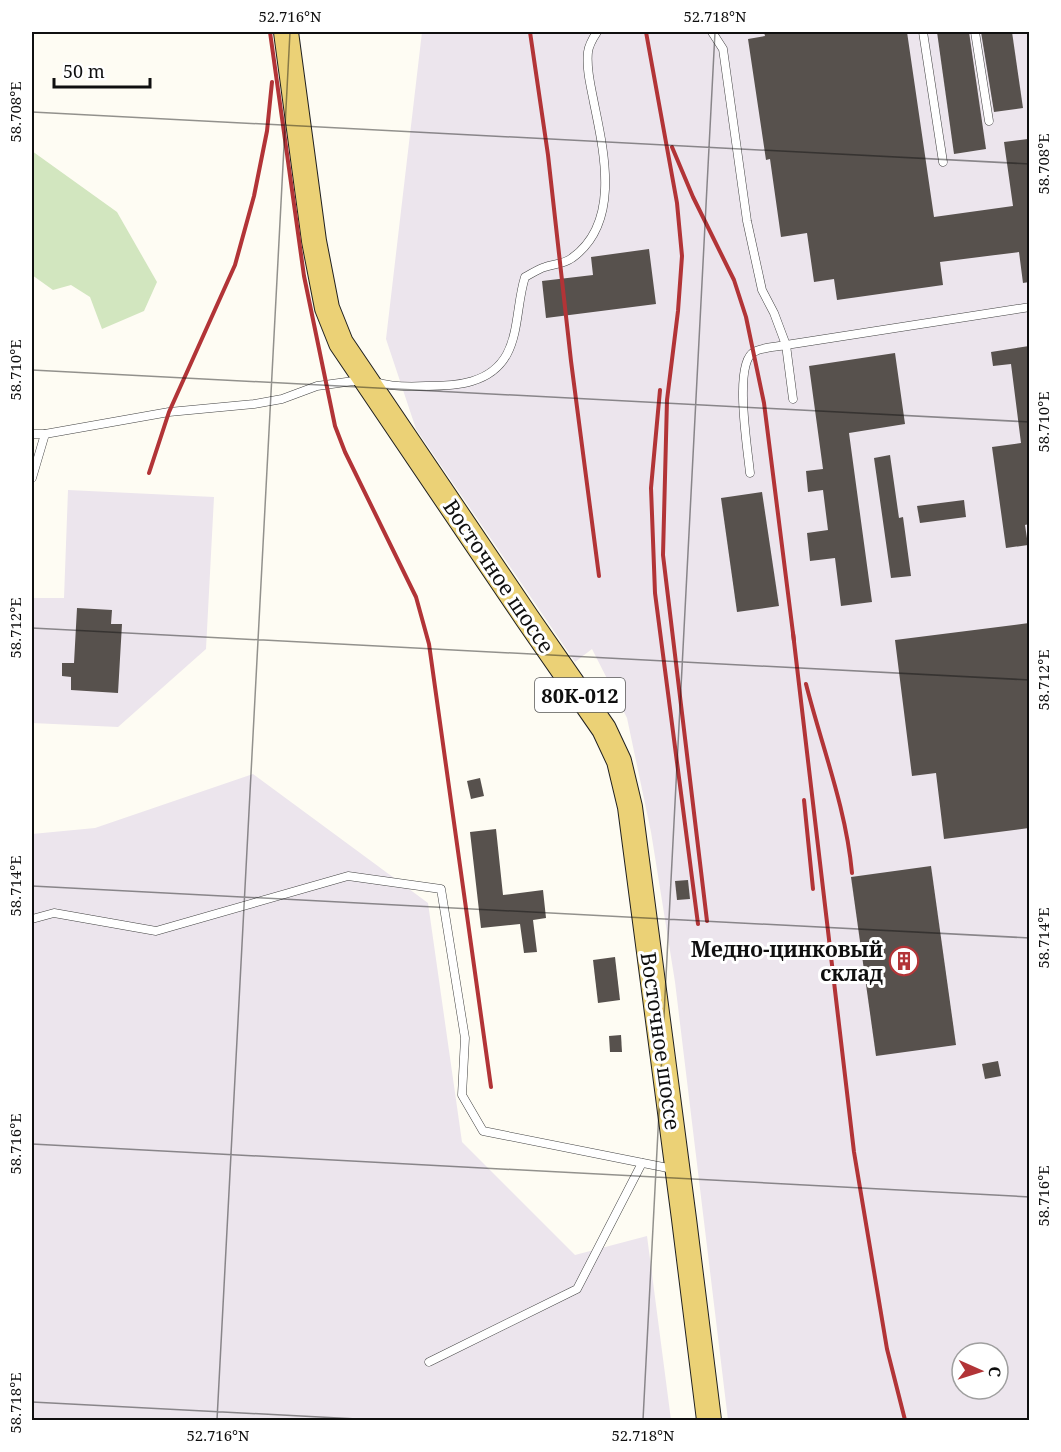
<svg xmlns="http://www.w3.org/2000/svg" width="1061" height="1452" font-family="'Noto Serif',serif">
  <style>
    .industrial { fill: #ece5ed; fill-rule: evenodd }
    .green { fill: #d2e6bf }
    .building { fill: #57514d }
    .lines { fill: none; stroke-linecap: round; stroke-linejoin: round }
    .service-casing { stroke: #424242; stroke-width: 9 }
    .primary-casing { stroke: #202020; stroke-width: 26 }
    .service { stroke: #fff; stroke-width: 8 }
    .primary { stroke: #ebd176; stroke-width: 24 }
    .rail { stroke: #b23437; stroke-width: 4 }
    .ticks { fill: none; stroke: #0f0f0f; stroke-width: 1.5; stroke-opacity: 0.45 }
    .labels { text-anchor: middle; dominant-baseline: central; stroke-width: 6; stroke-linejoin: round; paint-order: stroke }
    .shield { fill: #fff; stroke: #575757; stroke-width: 1.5 }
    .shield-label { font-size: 20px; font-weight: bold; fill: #0f0f0f }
    .street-label { font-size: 21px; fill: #0f0f0f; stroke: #fff }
    .poi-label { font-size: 21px; font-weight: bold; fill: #0f0f0f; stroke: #fff; text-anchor: end }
    .neatline { fill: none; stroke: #0f0f0f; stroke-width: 2 }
    .ticks-label { font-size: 15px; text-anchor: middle; fill: #0f0f0f }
  </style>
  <rect width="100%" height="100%" fill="#fefcf3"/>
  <g class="industrial">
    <path d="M422 32H1029V1420H728L675 982 651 832 627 718 592 649 575 662 416 429 386 339ZM962 1353H998V1389H962Z"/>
    <polygon points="68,490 214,497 206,649 118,727 32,723 32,598 64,598"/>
    <polygon points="253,774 428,903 462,1142 575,1255 647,1236 671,1420 32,1420 32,834 95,828"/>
  </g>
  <polygon class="green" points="32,151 117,212 157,282 144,311 102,329 90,297 71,285 53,290 32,275"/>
  <g class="building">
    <polygon points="764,32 907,32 934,217 1013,206 1004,142 1028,139 1029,282 1023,283 1019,252 940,262 943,285 837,300 834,279 814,282 807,233 781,237 770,159 766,160 748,39 765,36"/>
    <polygon points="937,32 969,32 986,149 954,154"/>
    <polygon points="981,32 1012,32 1023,108 994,112"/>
    <polygon points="649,249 656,304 546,318 542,281 593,275 591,257"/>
    <polygon points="1029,346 1029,498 1028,499 1029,524 1025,525 1028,545 1006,548 992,447 1021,443 1011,364 993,366 991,352"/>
    <polygon points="895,353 905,424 849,433 872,602 841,606 835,558 810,561 807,533 828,530 823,490 808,492 806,471 823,469 809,366"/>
    <polygon points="890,455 899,518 903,517 911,576 891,578 874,458"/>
    <polygon points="762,492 779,606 737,612 721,498"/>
    <polygon points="964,500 966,517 920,523 917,506"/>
    <polygon points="77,608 112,610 111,624 122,624 118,693 71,690 71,677 62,676 62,663 74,663"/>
    <polygon points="1029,623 1029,828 944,839 936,773 912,776 895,640"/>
    <polygon points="480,778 484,796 471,799 467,781"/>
    <polygon points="496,829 503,895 543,890 546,918 533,920 537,952 524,953 520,924 481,928 470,832"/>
    <polygon points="931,866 956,1045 876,1056 851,877"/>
    <polygon points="688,880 690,899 677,900 675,881"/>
    <polygon points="615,957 620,1000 598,1003 593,960"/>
    <polygon points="621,1035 622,1052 610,1052 609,1036"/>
    <polygon points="998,1061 1001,1076 985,1079 982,1064"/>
  </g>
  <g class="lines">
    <g class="service-casing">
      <g id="service">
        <polyline points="712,32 723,49 747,221 762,290 774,313 786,345 793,399"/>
        <polyline points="923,32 943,162"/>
        <polyline points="975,32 989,121"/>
        <path d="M375 382C392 387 409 387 426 386 456 386 491 384 507 354 519 331 517 302 525 277 531 274 538 269 545 267 554 264 564 264 572 258 621 223 604 152 594 103 591 87 586 69 588 52 589 44 593 38 597 32"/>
        <polyline points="32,434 45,434 169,412 254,404 282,399 317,386 361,380"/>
        <path d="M750 473C748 451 733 363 754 352 762 347 776 347 786 345L1030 307"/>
        <polyline points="32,478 45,434"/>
        <polyline points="32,919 54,913 156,931 348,876 441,889 465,1038 462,1095 483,1131 673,1169"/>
        <polyline points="429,1362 577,1289 642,1163"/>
      </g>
    </g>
    <g class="primary-casing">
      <polyline id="primary" points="286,32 314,241 327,308 341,343 527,618 604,729 619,761 630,807 684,1219 709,1420"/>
    </g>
    <use href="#service" class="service"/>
    <use href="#primary" class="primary"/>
    <g class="rail">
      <polyline points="270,32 304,276 335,426 345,452 416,597 429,644 491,1087"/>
      <polyline points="530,32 548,155 571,361 599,576"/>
      <polyline points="646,32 677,203 682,256 678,311 667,400 663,555 707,921"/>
      <polyline points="672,147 693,197 734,280 746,317 764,403 794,641"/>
      <polyline points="660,390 651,488 655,593 698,924"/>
      <polyline points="149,473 169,412 235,265 254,196 267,131 272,82"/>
      <polyline points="793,633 854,1152 887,1349 905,1420"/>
      <path d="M806 684C822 747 846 808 852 873"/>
      <polyline points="804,800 813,889"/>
    </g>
  </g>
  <path class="ticks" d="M32 112 1030 164M32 370 1030 422M32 628 1030 680M32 886 1030 938M32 1144 1030 1197M32 1402 376 1420M217 1420 290 32M643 1420 715 32"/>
  <defs>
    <g id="building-ring" transform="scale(1.5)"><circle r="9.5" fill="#fff" stroke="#b23437" stroke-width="1.5"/><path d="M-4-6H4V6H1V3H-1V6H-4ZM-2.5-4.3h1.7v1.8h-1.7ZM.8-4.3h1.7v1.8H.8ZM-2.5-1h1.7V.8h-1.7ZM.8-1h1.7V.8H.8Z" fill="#b23437"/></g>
  </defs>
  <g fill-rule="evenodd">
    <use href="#building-ring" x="904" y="961"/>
  </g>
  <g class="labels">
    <rect class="shield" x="535" y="678" width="90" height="34" rx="4.5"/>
    <g class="shield-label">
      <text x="580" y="695">80К-012</text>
    </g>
    <g class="street-label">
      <text transform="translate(499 576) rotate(56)">Восточное шоссе</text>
      <text transform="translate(661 1041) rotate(82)">Восточное шоссе</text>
    </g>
    <g class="poi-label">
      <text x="883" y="949">Медно-цинковый<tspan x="883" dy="24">склад</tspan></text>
    </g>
  </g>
  <rect width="1061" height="1452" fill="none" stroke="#ffffff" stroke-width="66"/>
  <g transform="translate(980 1371) rotate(93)"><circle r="28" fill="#ffffff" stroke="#9f9f9f" stroke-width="1.5"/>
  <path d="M0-4.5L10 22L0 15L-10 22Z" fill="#b23437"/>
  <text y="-9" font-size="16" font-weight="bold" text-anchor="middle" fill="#0f0f0f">С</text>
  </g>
  <path d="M54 78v9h96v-9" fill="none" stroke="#0f0f0f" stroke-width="3"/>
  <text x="63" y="78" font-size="18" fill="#0f0f0f" stroke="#ffffff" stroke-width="4.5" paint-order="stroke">50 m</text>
  <rect x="33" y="33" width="995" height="1386" class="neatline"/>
  <g class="ticks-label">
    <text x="290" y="22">52.716°N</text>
    <text x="715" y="22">52.718°N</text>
    <text transform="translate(16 112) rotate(-90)" y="5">58.708°E</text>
    <text transform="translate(1044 164) rotate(-90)" y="5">58.708°E</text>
    <text transform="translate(16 370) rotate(-90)" y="5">58.710°E</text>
    <text transform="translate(1044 422) rotate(-90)" y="5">58.710°E</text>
    <text transform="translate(16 628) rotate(-90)" y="5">58.712°E</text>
    <text transform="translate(1044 680) rotate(-90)" y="5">58.712°E</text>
    <text transform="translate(16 886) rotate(-90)" y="5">58.714°E</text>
    <text transform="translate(1044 938) rotate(-90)" y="5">58.714°E</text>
    <text transform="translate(16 1144) rotate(-90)" y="5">58.716°E</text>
    <text transform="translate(1044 1196) rotate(-90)" y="5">58.716°E</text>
    <text transform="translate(16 1403) rotate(-90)" y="5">58.718°E</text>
    <text x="218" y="1441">52.716°N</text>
    <text x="643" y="1441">52.718°N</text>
  </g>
</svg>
